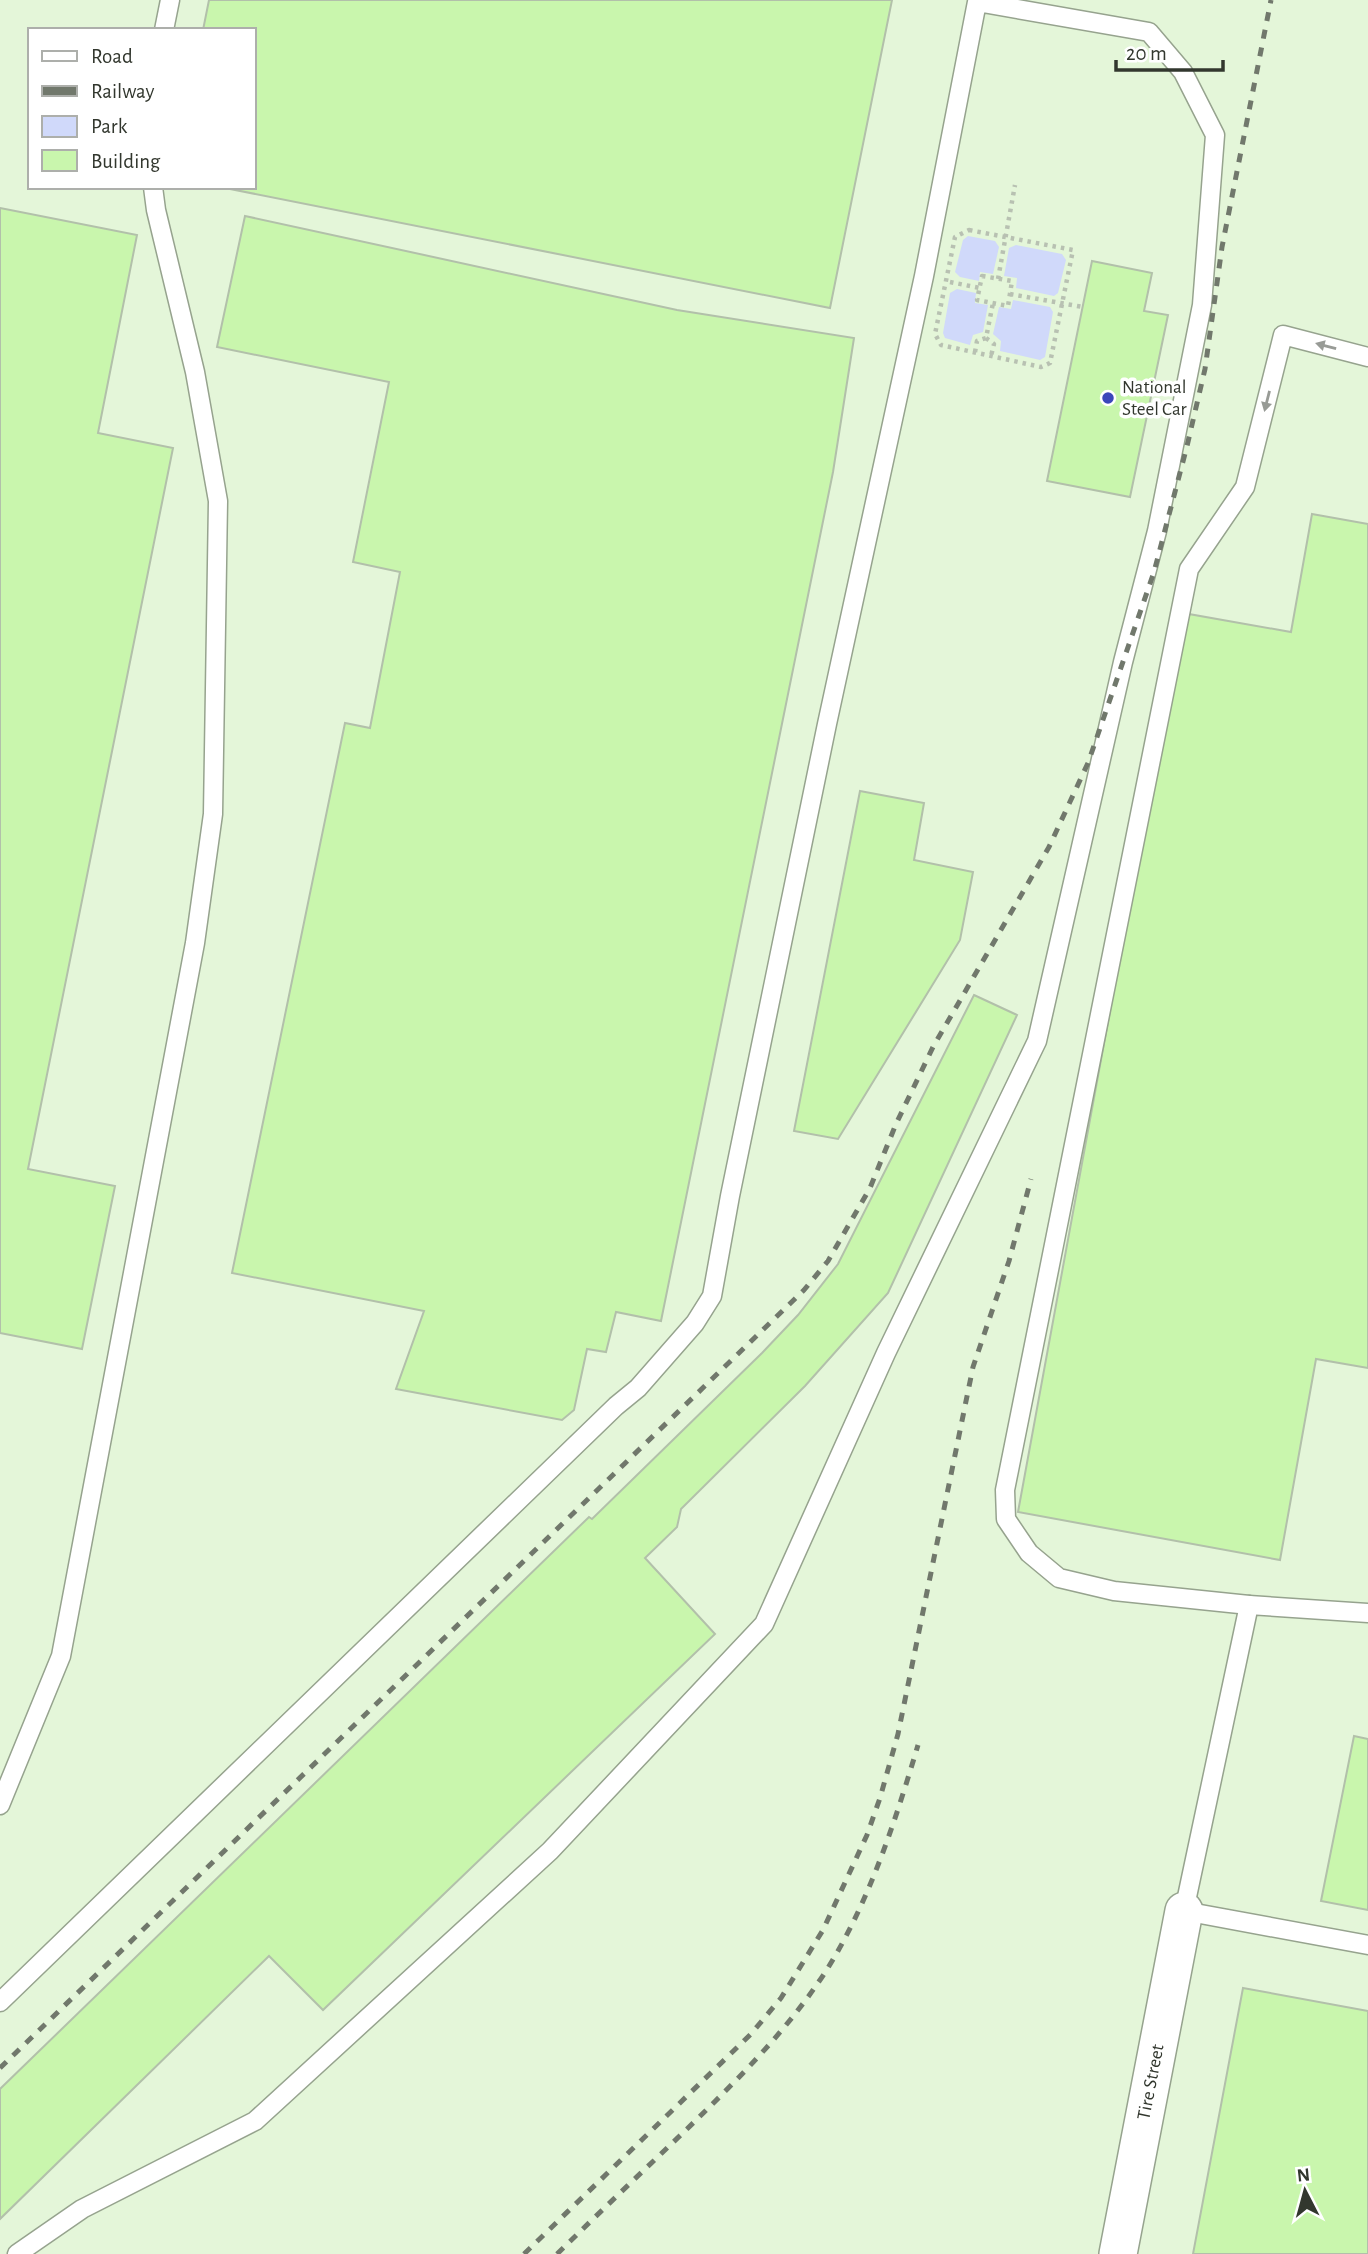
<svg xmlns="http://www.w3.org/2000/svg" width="1368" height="2254" font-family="'Alegreya Sans',sans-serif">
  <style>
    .built { fill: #e4f6d9; fill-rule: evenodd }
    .green { fill: #d0d9fa }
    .building { fill: #c9f6ad; stroke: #b2c0aa; stroke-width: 2 }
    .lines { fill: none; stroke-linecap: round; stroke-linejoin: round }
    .lane-casing { stroke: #96a38e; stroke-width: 21 }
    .street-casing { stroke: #96a38e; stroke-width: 40 }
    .path { stroke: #b8c1b2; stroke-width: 4.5; stroke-dasharray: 3.5 5; stroke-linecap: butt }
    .lane { stroke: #fff; stroke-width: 18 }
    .street { stroke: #fff; stroke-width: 37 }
    .rail { stroke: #71786c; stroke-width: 5; stroke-dasharray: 9 9; stroke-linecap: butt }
    .oneway { fill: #989b96 }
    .poi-dot { fill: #3b47ba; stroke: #fff; stroke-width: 2.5 }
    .labels { text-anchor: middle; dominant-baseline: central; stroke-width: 7; stroke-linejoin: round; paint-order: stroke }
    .poi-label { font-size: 19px; fill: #32372e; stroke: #fff; text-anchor: start }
    .street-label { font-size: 19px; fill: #32372e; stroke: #fff }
  </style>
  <rect width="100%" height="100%" fill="#f3feec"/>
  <path class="built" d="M0 0H1368V2254H0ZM30 30H254V187H30Z"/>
  <g class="green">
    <polygon points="968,236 995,241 999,247 993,274 980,272 979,281 960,277 955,272 963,240"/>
    <polygon points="1016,245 1062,254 1066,260 1058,293 1054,296 1016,288 1017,278 1004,276 1009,248"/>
    <polygon points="957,289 976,293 975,303 988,305 983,332 973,335 970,345 945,338 943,333 950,293"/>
    <polygon points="1013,300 1050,307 1053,312 1045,357 1040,360 1000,351 1001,341 993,334 999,307 1011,309"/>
  </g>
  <g class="building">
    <polygon points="209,0 892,0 830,308 220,187 254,187 254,30 203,30"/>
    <polygon points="0,208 137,235 98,433 173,448 28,1169 115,1186 82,1349 0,1333"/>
    <polygon points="245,216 677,310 854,338 833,472 661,1321 616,1312 606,1352 587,1349 574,1410 562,1420 396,1389 424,1311 232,1273 345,723 370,728 400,572 353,562 389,382 217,347"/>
    <polygon points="1092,261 1152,273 1144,311 1168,315 1130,497 1047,481"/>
    <polygon points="1312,514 1368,524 1368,1368 1316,1359 1280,1560 1018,1512 1183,613 1291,632"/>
    <polygon points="860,791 924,803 914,860 973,872 960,940 838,1139 794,1131"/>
    <polygon points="974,995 1017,1015 888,1293 805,1386 681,1509 677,1527 645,1558 715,1634 323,2010 269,1956 0,2219 0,2089 589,1517 592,1519 762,1353 798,1315 838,1264"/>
    <polygon points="1354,1736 1368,1739 1368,1910 1321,1901"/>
    <polygon points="1243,1988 1368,2011 1368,2254 1193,2254"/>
  </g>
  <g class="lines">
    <g class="lane-casing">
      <g id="lane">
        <polyline points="164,30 170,0"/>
        <polyline points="1249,1605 1114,1591 1059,1578 1029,1553 1006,1519 1005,1490 1189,569 1245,487 1283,335 1368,357"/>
        <polyline points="1368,1613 1249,1605 1184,1911 1368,1945"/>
        <polyline points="0,1805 61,1656 195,943 213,814 218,501 195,372 156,210 153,187"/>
        <polyline points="0,2002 616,1406 638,1388 695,1323 712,1296 730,1196 827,724 924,276 977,2 1149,32 1183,72 1215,135 1202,305 1157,531 1123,662 1037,1041 886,1353 764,1624 550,1851 255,2121 82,2209 17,2254"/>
      </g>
    </g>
    <g class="street-casing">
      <polyline id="street" points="1118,2254 1184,1911"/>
    </g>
    <g class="path">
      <polygon points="969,230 1073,250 1050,363 1041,367 941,345 935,334 955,237"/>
      <polygon points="982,276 1012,281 1008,306 977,300"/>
      <polyline points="998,279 1015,185"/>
      <polyline points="950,282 980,288"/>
      <polyline points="1010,294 1083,307"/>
      <polyline points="986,338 994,344 991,356"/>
      <polyline points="975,352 977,341 986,338 993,303"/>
    </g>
    <use href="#lane" class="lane"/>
    <use href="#street" class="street"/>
    <g class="rail">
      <polyline points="0,2068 804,1290 828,1261 870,1188 896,1124 933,1047 1049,847 1088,763 1154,572 1187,446 1205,369 1222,247 1271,0"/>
      <polyline points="524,2254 751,2034 781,1998 823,1930 867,1835 880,1798 898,1734 973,1367 1009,1261 1031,1179"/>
      <path d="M557 2254C600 2212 644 2170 687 2129 737 2080 785 2033 824 1974 868 1906 895 1822 918 1745"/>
    </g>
  </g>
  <defs><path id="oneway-solid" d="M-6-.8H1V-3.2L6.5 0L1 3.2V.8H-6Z" transform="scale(1.75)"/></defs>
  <g class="oneway">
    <use href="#oneway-solid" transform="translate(1326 346) rotate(-165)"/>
    <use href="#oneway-solid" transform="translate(1267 401) rotate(104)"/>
  </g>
  <circle class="poi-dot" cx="1108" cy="398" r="7"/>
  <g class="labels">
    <g class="poi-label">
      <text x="1122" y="387">National<tspan x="1122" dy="22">Steel Car</tspan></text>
    </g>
    <g class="street-label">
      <text transform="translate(1151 2082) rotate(-79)">Tire Street</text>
    </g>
  </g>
  <rect x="28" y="28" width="228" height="161" fill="#ffffff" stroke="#adafab" stroke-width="2"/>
  <rect x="42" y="51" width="35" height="10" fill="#ffffff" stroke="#adafab" stroke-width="2"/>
  <text x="91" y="63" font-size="21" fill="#32372e">Road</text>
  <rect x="42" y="86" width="35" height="10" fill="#71786c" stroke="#adafab" stroke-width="2"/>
  <text x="91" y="98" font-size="21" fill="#32372e">Railway</text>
  <rect x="42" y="116" width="35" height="21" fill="#d0d9fa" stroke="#adafab" stroke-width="2"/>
  <text x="91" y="133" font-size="21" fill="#32372e">Park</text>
  <rect x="42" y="150" width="35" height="21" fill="#c9f6ad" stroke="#adafab" stroke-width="2"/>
  <text x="91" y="168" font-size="21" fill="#32372e">Building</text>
  <g transform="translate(1305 2191) rotate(354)" stroke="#ffffff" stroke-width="5" paint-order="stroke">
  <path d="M0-5L12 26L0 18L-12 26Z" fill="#32372e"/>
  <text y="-10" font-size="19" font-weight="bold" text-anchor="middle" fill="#32372e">N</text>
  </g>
  <path d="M1116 60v10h107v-10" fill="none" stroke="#32372e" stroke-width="3.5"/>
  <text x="1126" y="60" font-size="21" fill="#32372e" stroke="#ffffff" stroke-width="5" paint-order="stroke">20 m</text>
</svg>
